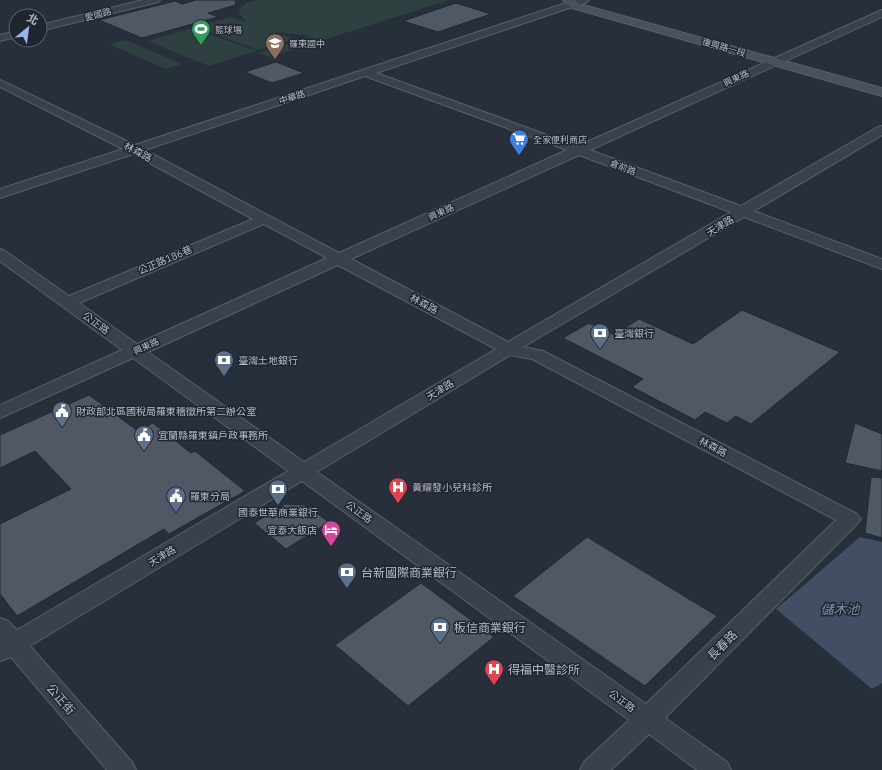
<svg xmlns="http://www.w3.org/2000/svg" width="882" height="770" font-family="'IBM Plex Sans','Noto Sans TC',sans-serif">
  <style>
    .green { fill: #2f4041 }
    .water { fill: #414e64 }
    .building { fill: #515865; stroke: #222832 }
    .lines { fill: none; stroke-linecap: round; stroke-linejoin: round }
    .street-casing { stroke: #595f69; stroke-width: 2 }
    .secondary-casing { stroke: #595f69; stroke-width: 2 }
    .street { fill: #3b414b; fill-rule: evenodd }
    .secondary { fill: #49505e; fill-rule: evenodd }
    .labels { text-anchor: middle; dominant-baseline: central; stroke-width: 3; stroke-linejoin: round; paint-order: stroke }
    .far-street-label { font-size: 9px; fill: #b7bcc6; stroke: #202630 }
    .far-poi-label { font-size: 9px; fill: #b7bcc6; stroke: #202630; text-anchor: start }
    .street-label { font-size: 10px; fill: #b7bcc6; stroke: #202630 }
    .poi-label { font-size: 10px; fill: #b7bcc6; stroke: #202630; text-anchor: start }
    .near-poi-label { font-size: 12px; fill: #b7bcc6; stroke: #202630; text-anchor: start }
    .near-street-label { font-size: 12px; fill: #b7bcc6; stroke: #202630 }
    .near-water-label { font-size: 13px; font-style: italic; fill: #8291aa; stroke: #202630 }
  </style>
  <rect width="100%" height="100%" fill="#272f3b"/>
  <g class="green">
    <path d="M256 0H449L270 57 258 53 312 36 274 32 294 39 258 50 196 27 231 17 246 22 238 11C242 5 248 2 256 0Z"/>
    <polygon points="193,28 256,51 209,66 148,41"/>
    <polygon points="126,40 182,64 165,69 109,44"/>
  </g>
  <polygon class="water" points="860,537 882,542 882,683 872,689 776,609"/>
  <g class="building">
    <polygon points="196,0 235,0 236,5 208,13 218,17 142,38 99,20 175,1 182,4"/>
    <polygon points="456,3 491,14 438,32 403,21"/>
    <polygon points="276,62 304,73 272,83 245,72"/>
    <polygon points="742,310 840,352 751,424 736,416 727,423 705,412 695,420 632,387 643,379 563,338 589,323 614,335 639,319 693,344"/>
    <polygon points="89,395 138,431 153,423 191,453 195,451 245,491 169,534 164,529 17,616 0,594 0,524 71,489 35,451 0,468 0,435"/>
    <polygon points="855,423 882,434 882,471 845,463"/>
    <polygon points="871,477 882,478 882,538 865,533"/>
    <polygon points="285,504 305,505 329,522 286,549 254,523"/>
    <polygon points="587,537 717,616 645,686 513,596"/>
    <polygon points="421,583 494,637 408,706 335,645"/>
  </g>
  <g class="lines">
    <g class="street-casing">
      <g id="street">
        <polygon points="143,0 160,0 158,2 40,31 40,25"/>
        <path d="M575 0H589L587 2 376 73 578 146 882 10V17L590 150 741 206 878 127 882 126V135L754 211 882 259V269L744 217 523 347 543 351 857 514 861 519 857 524 665 718 727 762 731 770H697L649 734 611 770H580L584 762 629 720 302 481 30 646 132 762 136 770H107L11 657 0 661V618L8 621 17 630 288 471 133 358 0 418V405L122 350 0 261V249L5 251 69 296 253 219 133 154 0 198V189L123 149 0 87V80L135 145ZM365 76 567 150 339 253 145 150ZM579 155 731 212 508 342 351 259ZM264 224 327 258 137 344 79 303ZM338 265 496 349 304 462 148 352ZM510 355 532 359 836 520 646 704 317 472Z"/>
        <polygon points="16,31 16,37 0,41 0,35"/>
      </g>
    </g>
    <g class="secondary-casing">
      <polygon id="secondary" points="563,0 575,0 580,4 882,88 882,96 572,8 566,4"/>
    </g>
    <use href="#street" class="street"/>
    <use href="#secondary" class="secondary"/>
  </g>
  <defs>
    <g id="stadium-pin" transform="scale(1)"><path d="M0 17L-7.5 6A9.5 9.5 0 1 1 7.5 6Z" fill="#2e9e5b" stroke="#202630"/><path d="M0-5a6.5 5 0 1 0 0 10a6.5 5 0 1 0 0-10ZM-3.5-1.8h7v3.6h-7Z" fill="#fff"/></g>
    <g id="school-pin" transform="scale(1)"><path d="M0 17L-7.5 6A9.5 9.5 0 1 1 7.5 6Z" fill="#8d6e63" stroke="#202630"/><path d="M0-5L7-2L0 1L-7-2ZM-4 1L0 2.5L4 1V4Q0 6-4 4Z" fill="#fff"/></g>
    <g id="supermarket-pin" transform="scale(1)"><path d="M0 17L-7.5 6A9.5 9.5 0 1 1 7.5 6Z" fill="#3f7fe0" stroke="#202630"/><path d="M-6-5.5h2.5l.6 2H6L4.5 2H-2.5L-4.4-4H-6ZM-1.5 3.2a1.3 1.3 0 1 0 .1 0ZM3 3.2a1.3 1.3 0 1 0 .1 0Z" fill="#fff"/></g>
    <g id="bank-pin" transform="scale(1)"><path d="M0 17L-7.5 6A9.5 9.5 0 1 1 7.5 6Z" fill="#5c6f8a" stroke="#202630"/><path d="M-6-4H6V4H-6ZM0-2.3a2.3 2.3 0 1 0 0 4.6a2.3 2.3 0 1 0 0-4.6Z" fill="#fff"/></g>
    <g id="civic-pin" transform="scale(1)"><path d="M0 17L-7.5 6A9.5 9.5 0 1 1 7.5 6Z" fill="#5c6f8a" stroke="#202630"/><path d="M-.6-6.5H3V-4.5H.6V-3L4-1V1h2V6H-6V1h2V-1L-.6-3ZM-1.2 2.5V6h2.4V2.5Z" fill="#fff"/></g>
    <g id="hospital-pin" transform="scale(1)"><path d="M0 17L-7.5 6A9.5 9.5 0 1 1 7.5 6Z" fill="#e0444e" stroke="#202630"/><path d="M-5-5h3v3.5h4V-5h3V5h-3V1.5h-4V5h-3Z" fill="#fff"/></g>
    <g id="hotel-pin" transform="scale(1)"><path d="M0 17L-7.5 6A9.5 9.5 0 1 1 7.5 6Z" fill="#d1479c" stroke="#202630"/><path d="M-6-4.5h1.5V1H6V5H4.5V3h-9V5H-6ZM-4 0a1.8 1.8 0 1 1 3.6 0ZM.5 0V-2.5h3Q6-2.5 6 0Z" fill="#fff"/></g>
  </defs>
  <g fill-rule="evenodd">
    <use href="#stadium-pin" x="201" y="29"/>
    <use href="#school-pin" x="275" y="43"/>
    <use href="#supermarket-pin" x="519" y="139"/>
    <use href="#bank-pin" x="600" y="333"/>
    <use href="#bank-pin" x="224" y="360"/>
    <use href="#civic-pin" x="62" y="411"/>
    <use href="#civic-pin" x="144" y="435"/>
    <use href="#hospital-pin" x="398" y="487"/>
    <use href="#bank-pin" x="278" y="489"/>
    <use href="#civic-pin" x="176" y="496"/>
    <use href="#hotel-pin" x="331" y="530"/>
    <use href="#bank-pin" x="347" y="572"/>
    <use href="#bank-pin" x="440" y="627"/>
    <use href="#hospital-pin" x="494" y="669"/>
  </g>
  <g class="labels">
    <g class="far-street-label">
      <text transform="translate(98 14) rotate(-14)">愛國路</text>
      <text transform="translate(724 47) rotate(16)">復興路一段</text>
      <text transform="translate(736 78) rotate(-24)">興東路</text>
      <text transform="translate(292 97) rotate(-18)">中華路</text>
      <text transform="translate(623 167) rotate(21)">倉前路</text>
      <text transform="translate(441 212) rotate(-24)">興東路</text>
      <text transform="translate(146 346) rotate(-24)">興東路</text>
    </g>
    <g class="far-poi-label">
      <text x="215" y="29">籃球場</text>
      <text x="289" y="43">羅東國中</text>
      <text x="533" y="139">全家便利商店</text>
    </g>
    <g class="street-label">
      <text transform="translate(138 152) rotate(28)">林森路</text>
      <text transform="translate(720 226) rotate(-31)">天津路</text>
      <text transform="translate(165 260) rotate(-23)">公正路186巷</text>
      <text transform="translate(424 304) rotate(28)">林森路</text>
      <text transform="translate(96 323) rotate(36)">公正路</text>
      <text transform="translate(440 390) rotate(-31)">天津路</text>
      <text transform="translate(713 447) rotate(27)">林森路</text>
      <text transform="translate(359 512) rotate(36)">公正路</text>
      <text transform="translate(162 556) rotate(-31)">天津路</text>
      <text transform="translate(622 701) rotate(36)">公正路</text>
    </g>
    <g class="poi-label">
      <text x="614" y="333">臺灣銀行</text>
      <text x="238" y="360">臺灣土地銀行</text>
      <text x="76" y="411">財政部北區國稅局羅東稽徵所第二辦公室</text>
      <text x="158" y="435">宜蘭縣羅東鎮戶政事務所</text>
      <text x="412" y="487">黃耀發小兒科診所</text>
      <text x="190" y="496">羅東分局</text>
      <text x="278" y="512" text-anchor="middle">國泰世華商業銀行</text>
      <text x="317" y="530" text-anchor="end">宜泰大飯店</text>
    </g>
    <g class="near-poi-label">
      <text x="361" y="572">台新國際商業銀行</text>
      <text x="454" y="627">板信商業銀行</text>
      <text x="508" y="669">得福中醫診所</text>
    </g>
    <g class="near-street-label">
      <text transform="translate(722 645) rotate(-45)">長春路</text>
      <text transform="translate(61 699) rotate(49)">公正街</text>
    </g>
    <g class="near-water-label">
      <text x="840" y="609">儲木池</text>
    </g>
  </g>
  <g transform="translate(28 28) rotate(29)"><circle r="19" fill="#202630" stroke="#5c626c"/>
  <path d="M0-3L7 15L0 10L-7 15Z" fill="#98b4ea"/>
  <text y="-6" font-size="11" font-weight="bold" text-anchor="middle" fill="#b7bcc6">北</text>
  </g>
</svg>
